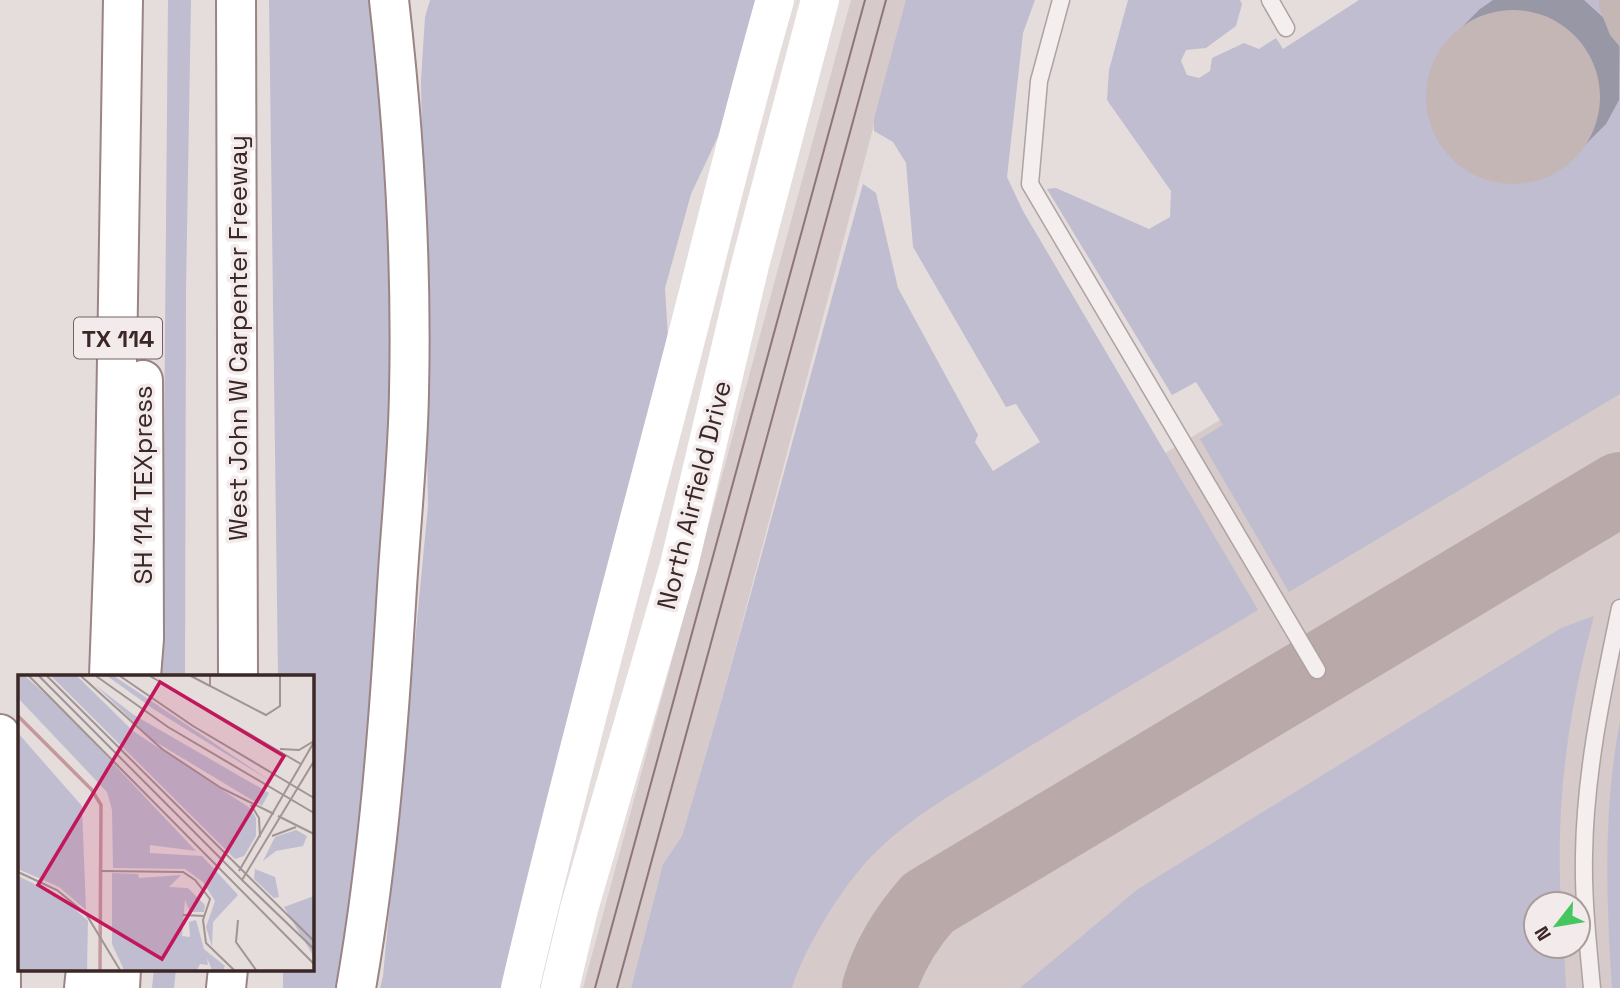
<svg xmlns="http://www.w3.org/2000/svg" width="1620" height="988" font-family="'Space Grotesk',sans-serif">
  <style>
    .built { fill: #d6caca; fill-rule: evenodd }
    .green { fill: #bfbdcf }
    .shadow { fill: #0003 }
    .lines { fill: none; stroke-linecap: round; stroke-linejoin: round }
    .taxiway { stroke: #baa9a9; stroke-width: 74 }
    .building { fill: #c5b6b6 }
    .lane-casing { stroke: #aea2a2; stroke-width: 19 }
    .highway-casing { stroke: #9b8485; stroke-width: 42 }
    .lane { stroke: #f4eeee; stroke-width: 16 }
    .secondary { stroke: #fff; stroke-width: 38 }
    .highway { stroke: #fff; stroke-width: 38 }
    .tram { stroke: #8e7676; stroke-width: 2 }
    .labels { text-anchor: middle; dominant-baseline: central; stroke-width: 7; stroke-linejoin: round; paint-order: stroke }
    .shield { fill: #f3ebeb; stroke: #726261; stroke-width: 2 }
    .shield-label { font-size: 24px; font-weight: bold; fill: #3a2726 }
    .street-label { font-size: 26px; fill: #3a2726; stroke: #f3ebeb }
    .inset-river { fill: none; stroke: #c4989d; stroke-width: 3.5 }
    .inset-road { fill: none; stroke: #a19493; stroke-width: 2 }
    .view { fill: #c2185b; fill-opacity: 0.15; stroke: #c2185b; stroke-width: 3.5 }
    .inset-edge { fill: none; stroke: #3a2726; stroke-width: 3.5 }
  </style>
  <rect width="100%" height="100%" fill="#e5dcdc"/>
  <g class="built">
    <polygon points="851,0 907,0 720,706 682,836 663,864 631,988 583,988"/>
    <path d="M1620 219V988H659L1121 480 1228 415ZM1536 904H1578V946H1536Z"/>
  </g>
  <g class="green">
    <polygon points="168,0 191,0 186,290 185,676 162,676"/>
    <polygon points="269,0 374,0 388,150 392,364 381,623 345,988 283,988 283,969 312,969 312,676 278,676"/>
    <polygon points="430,0 755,0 723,126 691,194 665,288 668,339 504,988 380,988 383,976 428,506 421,81 425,17"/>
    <path d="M906 0H1035L1023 33 1007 177 1023 211 1258 610C1172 661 1086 711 1001 764 960 790 915 814 879 849 847 878 804 947 792 988H631L663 864 682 836 720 706 863 184 876 193 898 288 978 435 975 442 993 471 1040 442 1016 404 1006 407 913 247 906 163 893 142 874 131V119Z"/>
    <polygon points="1128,0 1240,0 1242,4 1236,26 1206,48 1186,50 1181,61 1187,75 1199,78 1210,71 1212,58 1244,43 1259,49 1276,38 1283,49 1359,0 1620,0 1620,394 1289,592 1200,439 1223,425 1196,382 1172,395 1047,189 1056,188 1149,229 1170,217 1171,191 1107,100 1109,70"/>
    <path d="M1594 616C1568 711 1555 806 1561 904H1536V946H1564L1566 988H1020L1138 889 1561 628Z"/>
    <path d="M1620 721V988H1612C1606 898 1603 810 1620 721Z"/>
    <polygon points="154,969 176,969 174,988 152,988"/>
  </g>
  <polygon class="shadow" points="1493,0 1584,0 1606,20 1601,0 1620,0 1619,100 1606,124 1581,149 1561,168 1536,180 1509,183 1481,177 1458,162 1439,140 1429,113 1428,84 1437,57 1455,34 1480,9"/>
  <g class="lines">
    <path class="taxiway" d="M879 988C889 955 905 929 928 903L1620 489"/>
  </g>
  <g class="building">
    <polygon points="1599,0 1620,0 1620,47 1610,35 1599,7"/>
    <circle cx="1513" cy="97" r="87"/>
  </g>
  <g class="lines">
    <g class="lane-casing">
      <g id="lane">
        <polyline points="1061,0 1039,81 1030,184 1317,670"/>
        <polyline points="1270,0 1286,28"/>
        <path d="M1592 988C1588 944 1583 899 1584 855 1585 772 1603 689 1620 608"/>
      </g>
    </g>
    <g class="highway-casing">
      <g id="highway">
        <polyline points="236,0 238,676"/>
        <polyline points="109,676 114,539 123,0"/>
        <polyline points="141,676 144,639 143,380"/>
        <polyline points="0,734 1,988"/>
        <polyline points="84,988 86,969"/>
        <polyline points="120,988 121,969"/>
        <polyline points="226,988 228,969"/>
        <path d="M356 988C379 855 389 722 397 587 401 522 408 457 409 392 412 261 404 130 389 0"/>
      </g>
    </g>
    <use href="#lane" class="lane"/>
    <g class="secondary">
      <path d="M520 988C568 784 623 581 676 378 709 252 739 125 775 0"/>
      <polyline points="560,988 579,909 679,565 750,265 820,0"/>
    </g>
    <use href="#highway" class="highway"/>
    <g class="tram">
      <polyline points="595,988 865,0"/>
      <polyline points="617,988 886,0"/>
    </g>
  </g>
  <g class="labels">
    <rect class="shield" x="74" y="317.5" width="88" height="41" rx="5"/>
    <g class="shield-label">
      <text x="118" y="338">TX 114</text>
    </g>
    <g class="street-label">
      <text transform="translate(238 338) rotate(-90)">West John W Carpenter Freeway</text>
      <text transform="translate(143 485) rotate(-90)">SH 114 TEXpress</text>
      <text transform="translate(694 495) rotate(-76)">North Airfield Drive</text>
    </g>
  </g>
  <g transform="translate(18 675)">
    <rect width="296" height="296" fill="#e5dcdc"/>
    <path d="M0 1H7L42 32 178 176 132 170V178L184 181 220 220 195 247 194 272 188 252 197 226 185 207 167 194 95 193 94 135 89 117 0 23ZM33 1H59L115 56 232 133 238 143V161L226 181 217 184ZM89 1H96L257 109 137 35ZM77 10 116 40 251 118 244 131 136 66ZM0 58 64 131 68 235 41 212 0 194ZM278 155 289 161 285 171 258 176 245 186 257 162ZM237 194 257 202 261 222 256 223 236 204ZM94 198 120 199 121 203 163 200 151 212 170 213 187 230 186 237H172L167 225 164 261 172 262 171 247 178 245 186 274 207 291 205 295H194L189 283 190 290 182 289 179 295H106L94 269ZM0 201 43 222 70 246 69 295H0ZM296 221V282L266 232Z" fill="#bfbdcf"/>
    <path class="inset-river" d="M0 41 74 115 83 130 82 295"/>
    <path class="inset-road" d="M11 1 296 289M21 1 224 205 296 86M29 1 229 200M63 1 144 74 203 113 256 139M78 1 150 52 296 138M102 1 175 51 296 123M132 1 283 89M173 1 192 11M192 1V11L248 40 262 31V1M262 74 281 75 296 66M233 130 241 143 242 162M260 141 296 159M254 161 278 152M83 196 165 197 177 205 192 224 185 245 188 268 216 295M221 196 296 67M0 197 39 215 68 239 102 295M229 200 296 266M224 205 296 274M165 240 187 241M220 245 218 267 238 295"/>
    <path class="view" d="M142 7 266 81 144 284 20 210Z"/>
    <rect width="296" height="296" class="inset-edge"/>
  </g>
  <g transform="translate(1557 925) rotate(239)"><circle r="33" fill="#f3ebeb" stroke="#a99d9c" stroke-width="2"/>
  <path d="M0-5L12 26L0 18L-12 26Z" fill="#45c661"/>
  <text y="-10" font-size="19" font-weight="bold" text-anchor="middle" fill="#3a2726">N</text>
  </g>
</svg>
